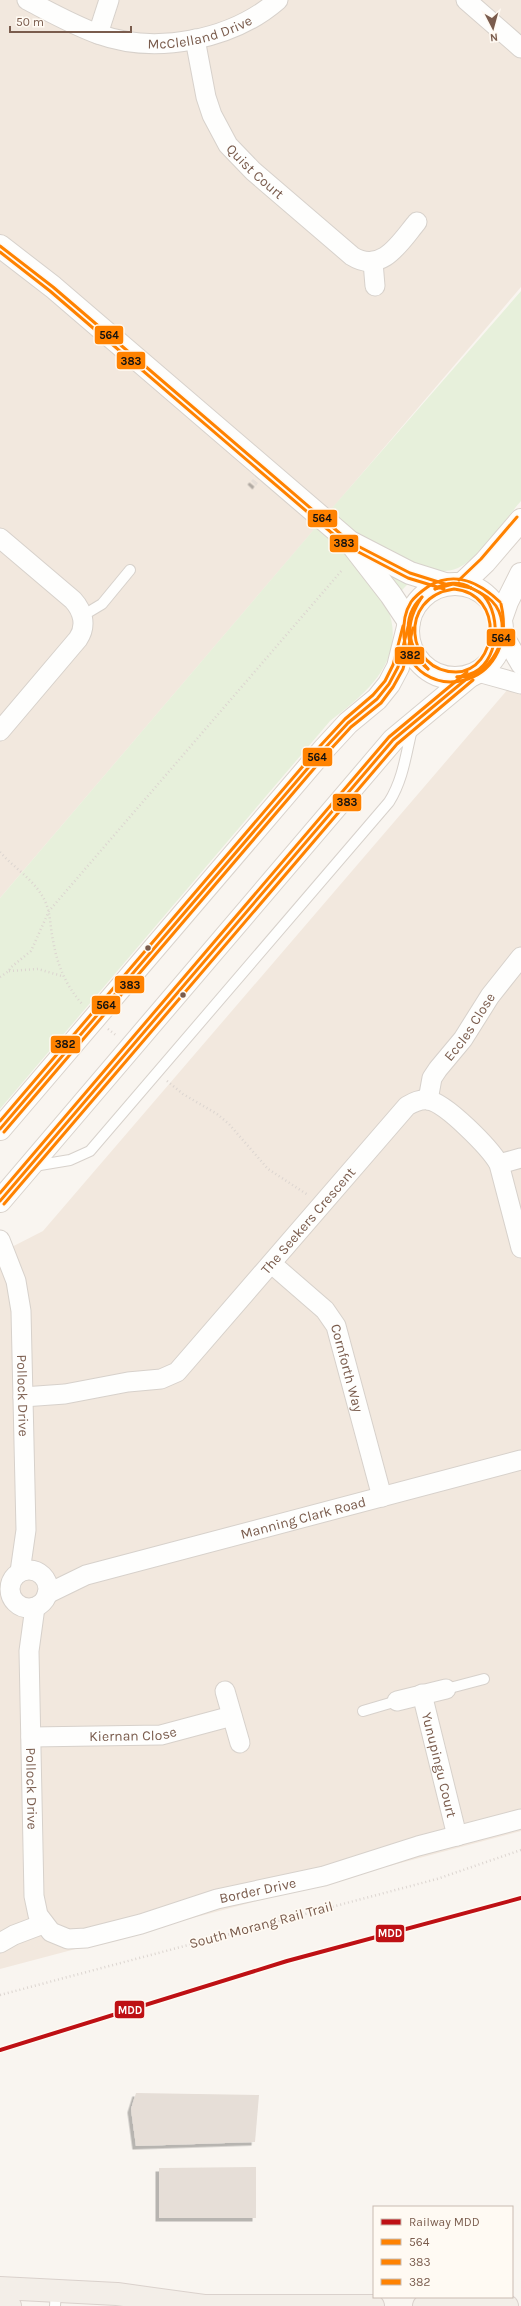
<svg xmlns="http://www.w3.org/2000/svg" width="521" height="2306" font-family="Karla,sans-serif">
  <style>
    .residential { fill: #f2e8de }
    .grass { fill: #e7f0db }
    .building { fill: #e6ded7; filter: url(#shadow) }
    .lines { fill: none; stroke-linecap: round; stroke-linejoin: round }
    .service-casing { stroke: #d7d1cb; stroke-width: 12 }
    .minor-casing { stroke: #d7d1cb; stroke-width: 21 }
    .tertiary-casing { stroke: #d7d1cb; stroke-width: 24 }
    .secondary-casing { stroke: #d9d2cb; stroke-width: 24 }
    .primary-casing { stroke: #dad1cc; stroke-width: 24 }
    .path { stroke: #dcd5d0; stroke-width: 2.5; stroke-dasharray: 1 3; stroke-linecap: butt }
    .service { stroke: #fefefd; stroke-width: 10 }
    .minor { stroke: #fefefd; stroke-width: 19 }
    .tertiary { stroke: #fefefd; stroke-width: 22 }
    .secondary { stroke: #fefefd; stroke-width: 22 }
    .primary { stroke: #f3eee8; stroke-width: 22 }
    .bus-1-casing { stroke: #fffaf3; stroke-width: 6 }
    .bus-2-casing { stroke: #fffaf3; stroke-width: 6 }
    .bus-3-casing { stroke: #fffaf3; stroke-width: 6 }
    .bus-1 { stroke: #ff8200; stroke-width: 3 }
    .bus-2 { stroke: #ff8200; stroke-width: 3 }
    .bus-3 { stroke: #ff8200; stroke-width: 3 }
    .rail-1-casing { stroke: #fffaf3; stroke-width: 7 }
    .rail-1 { stroke: #be1014; stroke-width: 4 }
    .bus-dot { fill: #7a5c4d; stroke: #fffaf3; stroke-width: 1.5 }
    .labels { text-anchor: middle; dominant-baseline: central; stroke-width: 3; stroke-linejoin: round; paint-order: stroke }
    .street-label { font-size: 14px; fill: #7a5c4d; stroke: #fffaf3 }
    .line-badge { stroke: #fffaf3; stroke-width: 1.5 }
    .badge-label { font-size: 11px; text-anchor: middle; font-weight: bold; fill: #fff }
    .pale-badge-label { font-size: 11px; text-anchor: middle; font-weight: bold; fill: #111 }
  </style>
  <defs>
    <filter id="shadow"><feDropShadow dx="-3.5" dy="3.5" stdDeviation="0" flood-color="#0004"/></filter>
  </defs>
  <rect width="100%" height="100%" fill="#f9f5f0"/>
  <g class="residential">
    <polygon points="0,0 521,0 521,287 0,898"/>
    <polygon points="521,674 521,1831 0,1969 0,1253 43,1231"/>
  </g>
  <path class="grass" d="M521 291V501C507 517 477 560 458 568 446 573 434 571 422 569L387 606C408 659 368 692 330 721L0 1109V898L339 500Z"/>
  <g class="building">
    <polygon points="253,479 258,483 256,486 251,481"/>
    <polygon points="136,2093 259,2095 255,2142 136,2146 131,2109"/>
    <polygon points="256,2167 256,2218 159,2218 159,2168"/>
  </g>
  <g class="lines">
    <g class="service-casing">
      <g id="service">
        <polyline points="82,616 102,604 130,570"/>
        <path d="M34 1166 70 1160 90 1151 389 802C403 780 406 754 412 729"/>
        <polyline points="446,1689 484,1679"/>
        <polyline points="363,1711 397,1701"/>
        <polyline points="55,2306 56,2291"/>
      </g>
    </g>
    <g class="minor-casing">
      <g id="minor">
        <path id="s1" d="M27 0C50 12 73 25 98 34 156 55 232 40 278 0"/>
        <polyline points="466,0 521,48"/>
        <polyline points="98,34 109,0"/>
        <path id="s2" d="M195 39 206 97 212 115 228 145 253 171 352 256C382 275 401 241 417 222"/>
        <polyline points="373,262 375,286"/>
        <path d="M0 538 73 600C83 611 87 626 78 639L0 731"/>
        <polyline points="503,634 521,665"/>
        <polyline points="478,672 521,684"/>
        <path id="s3" d="M428 1100 432 1078 438 1069 463 1039 490 996 521 957"/>
        <polyline points="499,1164 521,1158"/>
        <path id="s4" d="M0 1240 16 1281 21 1311 26 1530 20 1572"/>
        <path id="s5" d="M272 1264 325 1310 336 1326 382 1497"/>
        <path id="s6" d="M23 1397 65 1394 128 1382 161 1379 177 1372 407 1106C414 1102 420 1099 428 1100 446 1103 490 1148 499 1164L521 1248"/>
        <circle cx="29" cy="1589" r="19"/>
        <path id="s7" d="M47 1594 86 1575 521 1460"/>
        <path id="s8" d="M35 1607 29 1651 34 1896 38 1915 51 1932 68 1939 86 1938 141 1924 217 1899 324 1876 418 1846 521 1819"/>
        <polyline points="225,1691 240,1743"/>
        <path id="s9" d="M422 1694 457 1836"/>
        <polyline points="397,1701 446,1689"/>
        <path id="s10" d="M31 1737 161 1735 232 1716"/>
        <polyline points="0,1943 14,1935 43,1924"/>
      </g>
    </g>
    <g class="tertiary-casing">
      <g id="tertiary">
        <polyline points="0,246 53,287 350,542 410,573 445,584"/>
        <polyline points="353,546 391,595 409,622"/>
      </g>
    </g>
    <g class="secondary-casing">
      <g id="secondary">
        <circle cx="455" cy="631" r="47"/>
        <polyline points="462,584 485,562 521,520"/>
        <polyline points="501,619 507,602 521,574"/>
        <polyline points="0,1129 325,748 348,723 377,699 389,684 398,667 408,627"/>
        <polyline points="0,1201 393,740 470,676"/>
      </g>
    </g>
    <g class="primary-casing">
      <g id="primary">
        <polyline points="0,2288 117,2294 204,2306"/>
        <polyline points="0,2306 10,2306"/>
        <polyline points="194,2306 373,2306"/>
        <polyline points="424,2306 507,2306"/>
      </g>
    </g>
    <g class="path">
      <path d="M0 852C15 869 35 880 45 901 51 914 50 927 53 940 57 965 66 986 83 1005"/>
      <polyline points="9,971 38,969 62,976"/>
      <polyline points="0,977 9,971 10,968 31,951 49,911 343,569"/>
      <polyline points="108,1029 117,1036"/>
      <polyline points="167,1081 183,1094 217,1114 229,1124 268,1169 308,1195"/>
      <polyline points="0,1995 437,1879 521,1850"/>
    </g>
    <use href="#service" class="service"/>
    <use href="#minor" class="minor"/>
    <use href="#tertiary" class="tertiary"/>
    <use href="#secondary" class="secondary"/>
    <use href="#primary" class="primary"/>
    <g class="bus-1-casing">
      <g id="bus-1">
        <polyline points="0,246 53,287 350,542 410,573 445,584"/>
        <path d="M435 589C445 582 461 581 471 588"/>
        <polyline points="435,589 453,584 471,588"/>
        <path d="M422 597C404 624 406 645 428 669"/>
        <path d="M422 597C400 617 406 652 428 669"/>
        <path d="M457 677C491 679 514 634 496 606 491 598 480 592 471 588"/>
        <path d="M457 677C461 676 466 676 470 674 499 664 502 617 484 596 481 593 475 590 471 588"/>
        <polyline points="0,1129 325,748 348,723 377,699 389,684 398,667 408,627"/>
        <polyline points="0,1201 393,740 470,676"/>
      </g>
    </g>
    <g class="bus-2-casing">
      <g id="bus-2">
        <polyline points="0,252 50,291 347,546 408,578 444,589"/>
        <path d="M454 589C506 594 498 671 456 672 406 672 397 597 454 589Z"/>
        <polyline points="4,1132 329,751 351,727 381,703 393,687 403,669 413,628"/>
        <polyline points="4,1204 397,744 473,680"/>
      </g>
    </g>
    <g class="bus-3-casing">
      <g id="bus-3">
        <polyline points="459,580 481,559 517,517"/>
        <path d="M500 602C480 583 456 570 429 586 422 591 416 595 411 602 404 613 403 625 404 637 411 708 521 693 501 604"/>
        <polyline points="0,1121 321,745 345,719 373,695 385,681 393,665 403,626"/>
        <polyline points="0,1193 389,737 467,672"/>
      </g>
    </g>
    <use href="#bus-1" class="bus-1"/>
    <use href="#bus-2" class="bus-2"/>
    <use href="#bus-3" class="bus-3"/>
    <g class="rail-1-casing">
      <polyline id="rail-1" points="0,2050 287,1961 521,1898"/>
    </g>
    <use href="#rail-1" class="rail-1"/>
  </g>
  <g class="bus-dot">
    <circle cx="148" cy="948" r="3.5"/>
    <circle cx="183" cy="995" r="3.5"/>
  </g>
  <g class="labels">
    <g class="street-label">
      <text stroke="none"><textPath href="#s1" startOffset="183">McClelland Drive</textPath></text>
      <text stroke="none"><textPath href="#s2" startOffset="150">Quist Court</textPath></text>
      <text stroke="none"><textPath href="#s3" startOffset="86">Eccles Close</textPath></text>
      <text stroke="none"><textPath href="#s6" startOffset="357">The Seekers Crescent</textPath></text>
      <text stroke="none"><textPath href="#s5" startOffset="133">Cornforth Way</textPath></text>
      <text stroke="none"><textPath href="#s4" startOffset="159">Pollock Drive</textPath></text>
      <text stroke="none"><textPath href="#s7" startOffset="268">Manning Clark Road</textPath></text>
      <text stroke="none"><textPath href="#s10" startOffset="102">Kiernan Close</textPath></text>
      <text stroke="none"><textPath href="#s9" startOffset="73">Yunupingu Court</textPath></text>
      <text stroke="none"><textPath href="#s8" startOffset="182">Pollock Drive</textPath></text>
      <text stroke="none"><textPath href="#s8" startOffset="545">Border Drive</textPath></text>
      <text transform="translate(261 1925) rotate(-15)">South Morang Rail Trail</text>
    </g>
  </g>
  <g class="line-badge">
    <rect x="94" y="325" width="30" height="20" rx="4" fill="#ff8200"/>
    <rect x="116" y="351" width="30" height="19" rx="4" fill="#ff8200"/>
    <rect x="307" y="509" width="31" height="19" rx="4" fill="#ff8200"/>
    <rect x="329" y="534" width="30" height="19" rx="4" fill="#ff8200"/>
    <rect x="486" y="628" width="30" height="19" rx="4" fill="#ff8200"/>
    <rect x="394" y="646" width="31" height="19" rx="4" fill="#ff8200"/>
    <rect x="302" y="747" width="31" height="20" rx="4" fill="#ff8200"/>
    <rect x="332" y="793" width="30" height="19" rx="4" fill="#ff8200"/>
    <rect x="114" y="975" width="31" height="19" rx="4" fill="#ff8200"/>
    <rect x="91" y="995" width="30" height="20" rx="4" fill="#ff8200"/>
    <rect x="50" y="1035" width="31" height="19" rx="4" fill="#ff8200"/>
    <rect x="375" y="1924" width="30" height="19" rx="4" fill="#be1014"/>
    <rect x="114" y="2000" width="31" height="19" rx="4" fill="#be1014"/>
  </g>
  <g class="badge-label">
    <text x="390" y="1937">MDD</text>
    <text x="130" y="2014">MDD</text>
  </g>
  <g class="pale-badge-label">
    <text x="109" y="339">564</text>
    <text x="131" y="365">383</text>
    <text x="322" y="522">564</text>
    <text x="344" y="547">383</text>
    <text x="501" y="642">564</text>
    <text x="410" y="659">382</text>
    <text x="317" y="761">564</text>
    <text x="347" y="806">383</text>
    <text x="130" y="989">383</text>
    <text x="106" y="1009">564</text>
    <text x="65" y="1048">382</text>
  </g>
  <rect x="373" y="2206" width="140" height="92" fill="#fffaf3" stroke="#cabbb1"/>
  <rect x="381" y="2219" width="20" height="6" fill="#be1014" stroke="#cabbb1"/>
  <text x="409" y="2226" font-size="12" fill="#7a5c4d">Railway MDD</text>
  <rect x="381" y="2239" width="20" height="6" fill="#ff8200" stroke="#cabbb1"/>
  <text x="409" y="2246" font-size="12" fill="#7a5c4d">564</text>
  <rect x="381" y="2259" width="20" height="6" fill="#ff8200" stroke="#cabbb1"/>
  <text x="409" y="2266" font-size="12" fill="#7a5c4d">383</text>
  <rect x="381" y="2279" width="20" height="6" fill="#ff8200" stroke="#cabbb1"/>
  <text x="409" y="2286" font-size="12" fill="#7a5c4d">382</text>
  <g transform="translate(493 28) rotate(174)" stroke="#fffaf3" stroke-width="3" paint-order="stroke">
  <path d="M0-3L7 15L0 10L-7 15Z" fill="#7a5c4d"/>
  <text y="-6" font-size="11" font-weight="bold" text-anchor="middle" fill="#7a5c4d">N</text>
  </g>
  <path d="M10 26v6h121v-6" fill="none" stroke="#7a5c4d" stroke-width="2"/>
  <text x="16" y="26" font-size="12" fill="#7a5c4d" stroke="#fffaf3" stroke-width="3" paint-order="stroke">50 m</text>
</svg>
